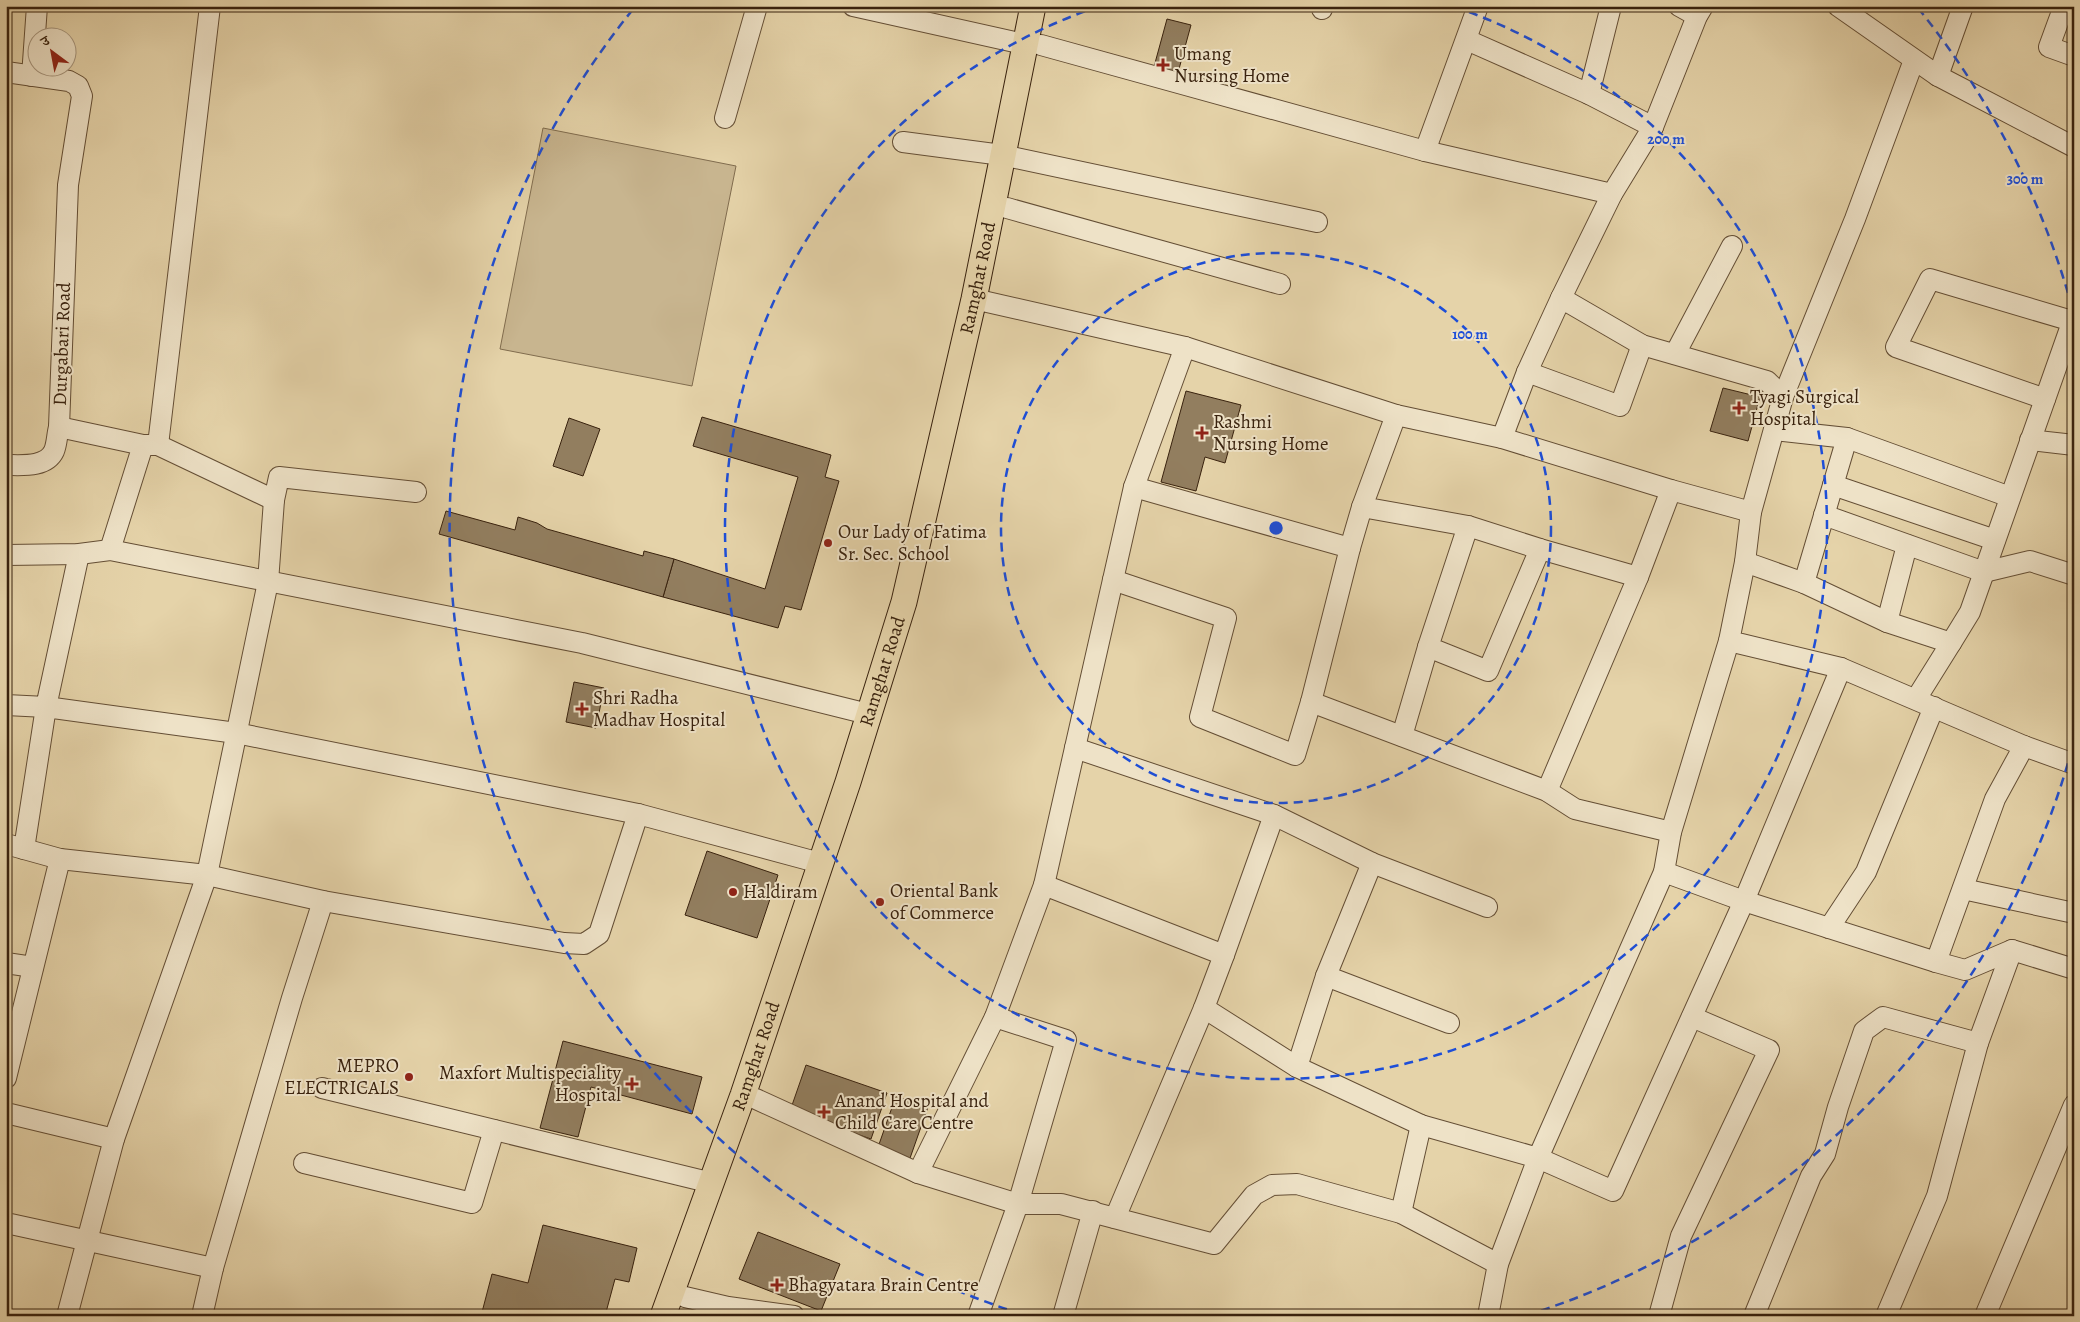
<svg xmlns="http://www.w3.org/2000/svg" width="2080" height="1322" font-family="Alegreya,'Noto Serif Devanagari',serif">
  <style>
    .green { fill: #c8b58f; stroke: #806c4e }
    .building { fill: #927e5f; stroke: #39220e }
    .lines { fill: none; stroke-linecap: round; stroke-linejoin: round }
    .minor-casing { stroke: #644e35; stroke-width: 22 }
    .major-casing { stroke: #39220e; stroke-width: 27 }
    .minor { stroke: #eee2c7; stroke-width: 20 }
    .major { stroke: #e5d3a9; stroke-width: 25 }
    .ring { fill: none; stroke: #1d4ed8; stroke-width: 2.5; stroke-dasharray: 9 6 }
    .poi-dot { fill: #8f2418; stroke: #eee2c7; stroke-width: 2 }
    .labels { text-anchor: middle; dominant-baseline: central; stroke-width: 4; stroke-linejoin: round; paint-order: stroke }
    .poi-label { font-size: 19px; fill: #39220e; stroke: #eee2c7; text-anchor: start }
    .street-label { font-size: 19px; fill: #39220e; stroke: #eee2c7 }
    .centre { fill: #1d4ed8; stroke: #eee2c7; stroke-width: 2.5 }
    .ring-label { font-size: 15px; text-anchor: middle; font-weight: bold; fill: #1d4ed8; stroke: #eee2c7; stroke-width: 4; stroke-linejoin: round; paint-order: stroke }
  </style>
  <rect width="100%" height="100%" fill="#e5d3a9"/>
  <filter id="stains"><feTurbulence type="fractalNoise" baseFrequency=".004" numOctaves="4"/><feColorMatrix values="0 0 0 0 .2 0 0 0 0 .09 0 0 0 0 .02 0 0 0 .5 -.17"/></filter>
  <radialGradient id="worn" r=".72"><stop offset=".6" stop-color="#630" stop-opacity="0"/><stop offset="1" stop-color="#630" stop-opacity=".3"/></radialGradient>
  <polygon class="green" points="543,128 736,166 692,386 500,349"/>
  <g class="building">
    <polygon points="1167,19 1191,25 1176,80 1152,74"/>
    <polygon points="1723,388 1760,397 1748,441 1710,431"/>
    <polygon points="1186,391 1241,405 1225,463 1205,457 1196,491 1161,482"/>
    <polygon points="702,417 831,455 825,477 839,481 801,610 785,606 778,628 663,597 674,559 765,589 798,477 693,446"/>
    <polygon points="569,418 600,429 583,476 553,466"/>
    <polygon points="446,511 515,530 518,517 537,523 547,529 643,556 644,551 674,559 663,597 439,534"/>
    <polygon points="574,682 604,688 596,728 566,722"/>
    <polygon points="707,851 778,875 757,938 685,915"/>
    <polygon points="563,1041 702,1077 692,1114 591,1087 578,1137 540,1128"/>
    <polygon points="806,1065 887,1093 871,1139 790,1111"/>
    <polygon points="896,1096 928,1107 909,1161 877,1150"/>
    <polygon points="543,1225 637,1248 629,1282 615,1279 605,1316 481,1316 492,1274 528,1283"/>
    <polygon points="758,1232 840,1264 821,1311 739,1279"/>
  </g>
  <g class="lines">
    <g class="minor-casing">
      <g id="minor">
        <polyline points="853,6 1024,44"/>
        <polyline points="1679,6 1697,16"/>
        <polyline points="1838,6 1938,76 2074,147"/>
        <polyline points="2064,6 2049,47 2074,56"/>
        <polyline points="1322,9 1323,6"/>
        <polyline points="1467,40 1589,94 1653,127"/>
        <polyline points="1041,45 1425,151 1612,194 1653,127 1697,16 1703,6"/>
        <path d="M6 72 69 81 78 86 82 96 68 185 59 427C57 434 57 444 54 451 46 468 21 465 6 465"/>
        <polyline points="32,76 37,6"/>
        <polyline points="1938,76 1963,6"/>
        <polyline points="1589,94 1611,6"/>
        <polyline points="725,118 757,6"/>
        <polyline points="903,142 1002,155 1317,222"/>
        <polyline points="1425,151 1478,6"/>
        <polyline points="1007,208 1280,284"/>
        <polyline points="1561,298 1612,194"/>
        <polyline points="974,299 1185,347 1396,415 1502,438 1671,490 1751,512"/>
        <polyline points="1185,347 1134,487 1350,548 1311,702 1547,791 1575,809 1671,832"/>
        <polyline points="1675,354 1732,246"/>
        <polyline points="1527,372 1620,406 1642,345"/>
        <polyline points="2045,399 1896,347 1930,279 2072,321"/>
        <polyline points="1396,415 1362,507 1468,526 1540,549 1638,577"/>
        <polyline points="59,427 143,445 158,445 274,500"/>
        <polyline points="1774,430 1847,438 2010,497"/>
        <polyline points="1502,438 1527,372 1561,298 1642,345 1767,381 1783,397"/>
        <polyline points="1847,438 1804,583 1887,622 1951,643 1916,699"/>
        <polyline points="2030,440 2074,445"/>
        <polyline points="158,445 210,6"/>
        <polyline points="1833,485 1995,540"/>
        <polyline points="1824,515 1984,572 2030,561 2074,575"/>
        <polyline points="1468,526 1428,647 1488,671 1540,549"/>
        <polyline points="1350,548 1362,507"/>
        <polyline points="110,550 143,445"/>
        <polyline points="6,555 79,554 110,550 582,643 868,714"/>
        <polyline points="1745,562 1804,583"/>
        <polyline points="1113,580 1226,618 1200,717 1295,755 1311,702"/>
        <polyline points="1887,622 1907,545"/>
        <polyline points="1951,643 1970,612 2074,317"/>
        <polyline points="6,705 46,707 79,554"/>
        <polyline points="1402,736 1428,647"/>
        <polyline points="2024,746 2074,764"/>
        <polyline points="1075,748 1274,815 1372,863 1487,907"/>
        <polyline points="1547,791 1638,577 1671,490"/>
        <polyline points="6,844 24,849 46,707 236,733 638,814 820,863"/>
        <polyline points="24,849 60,859 207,875 323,901 564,943 584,944 599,934 638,814"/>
        <polyline points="1372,863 1326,976 1449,1023"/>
        <polyline points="1664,872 1744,901 1936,962 1995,799 2024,746 1841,668 1729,641 1745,562 1751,512 1783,397 1855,219 1914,60"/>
        <polyline points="1044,885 1134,487"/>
        <polyline points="1963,889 2074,913"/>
        <polyline points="1829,928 1866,872 1934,707"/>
        <polyline points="1224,955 1274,815"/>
        <polyline points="1936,962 1965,970 2012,950 2074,969"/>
        <polyline points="6,963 33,967"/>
        <polyline points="1297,1067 1326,976"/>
        <polyline points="6,1078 60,859"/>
        <polyline points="322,1088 712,1183"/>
        <polyline points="756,1099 918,1173 1018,1204 1061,1204 1214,1244 1254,1195 1272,1185 1297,1184 1401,1213 1498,1264"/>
        <polyline points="6,1113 114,1139"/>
        <polyline points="304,1163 472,1203 494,1130"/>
        <polyline points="918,1173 995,1017 1044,885 1224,955 1204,1008 1297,1067 1421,1125 1538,1158 1664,872 1671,832 1729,641"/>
        <polyline points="1401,1213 1421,1125"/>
        <polyline points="1115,1218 1204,1008"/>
        <polyline points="6,1223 213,1268"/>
        <polyline points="685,1297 728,1307 794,1316"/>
        <polyline points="67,1316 114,1139 207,875 268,582 274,500 279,477 416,492"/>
        <polyline points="202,1316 213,1268 292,998 323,901"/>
        <polyline points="978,1316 1018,1204 1066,1040 995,1017"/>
        <polyline points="1063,1316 1093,1211"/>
        <polyline points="1488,1316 1498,1264 1538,1158 1613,1191 1744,901 1841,668"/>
        <polyline points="1659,1316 1681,1236 1769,1050 1692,1017"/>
        <polyline points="1754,1316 1811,1176 1825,1154 1838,1107 1864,1031 1883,1017 1978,1043"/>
        <polyline points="1886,1316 1937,1196 1978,1043 2012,950"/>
        <polyline points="1985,1316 2074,1105"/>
      </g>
    </g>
    <g class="major-casing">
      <g id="major">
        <path id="s1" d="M663 1316 743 1095 848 782 904 602 974 299 1033 6"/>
      </g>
    </g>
    <use href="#minor" class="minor"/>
    <use href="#major" class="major"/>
  </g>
  <g class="ring">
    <circle cx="1276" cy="528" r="275"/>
    <path d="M1455 7A551 551 0 1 1 1097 7"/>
    <path d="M2072 749A826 826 0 0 1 1531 1314M1021 1314A826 826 0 0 1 634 8M1918 8A826 826 0 0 1 2072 307"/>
  </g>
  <g class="poi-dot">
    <path d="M1160.5 57.5h5v5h5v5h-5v5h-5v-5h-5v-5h5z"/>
    <path d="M1736.5 400.5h5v5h5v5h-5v5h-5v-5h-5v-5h5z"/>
    <path d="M1199.5 425.5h5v5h5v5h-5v5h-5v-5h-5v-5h5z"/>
    <circle cx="828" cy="543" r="5"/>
    <path d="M579.5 701.5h5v5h5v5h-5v5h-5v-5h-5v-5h5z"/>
    <circle cx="733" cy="892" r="5"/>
    <circle cx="880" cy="902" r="5"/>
    <circle cx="409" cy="1077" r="5"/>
    <path d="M629.5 1076.5h5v5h5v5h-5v5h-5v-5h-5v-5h5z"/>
    <path d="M821.5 1104.5h5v5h5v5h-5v5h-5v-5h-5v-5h5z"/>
    <path d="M774.5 1277.5h5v5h5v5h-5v5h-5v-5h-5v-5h5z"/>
  </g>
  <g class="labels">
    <g class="poi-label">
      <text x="1174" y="54">Umang<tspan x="1174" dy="22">Nursing Home</tspan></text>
      <text x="1750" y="397">Tyagi Surgical<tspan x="1750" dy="22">Hospital</tspan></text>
      <text x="1213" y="422">Rashmi<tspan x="1213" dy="22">Nursing Home</tspan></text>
      <text x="838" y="532">Our Lady of Fatima<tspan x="838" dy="22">Sr. Sec. School</tspan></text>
      <text x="593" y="698">Shri Radha<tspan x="593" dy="22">Madhav Hospital</tspan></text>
      <text x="890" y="891">Oriental Bank<tspan x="890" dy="22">of Commerce</tspan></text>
      <text x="743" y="892">Haldiram</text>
      <text x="399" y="1066" text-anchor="end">MEPRO<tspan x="399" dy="22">ELECTRICALS</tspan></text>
      <text x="621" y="1073" text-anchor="end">Maxfort Multispeciality<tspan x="621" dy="22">Hospital</tspan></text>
      <text x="835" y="1101">Anand Hospital and<tspan x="835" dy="22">Child Care Centre</tspan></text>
      <text x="788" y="1285">Bhagyatara Brain Centre</text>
    </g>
    <g class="street-label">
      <text stroke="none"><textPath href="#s1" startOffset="1086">Ramghat Road</textPath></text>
      <text transform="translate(62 344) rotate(-88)">Durgabari Road</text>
      <text stroke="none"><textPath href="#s1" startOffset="681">Ramghat Road</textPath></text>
      <text stroke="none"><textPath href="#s1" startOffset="276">Ramghat Road</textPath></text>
    </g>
  </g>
  <circle cx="1276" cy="528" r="8" class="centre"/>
  <g class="ring-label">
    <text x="1666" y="144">200 m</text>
    <text x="2025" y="184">300 m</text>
    <text x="1470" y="339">100 m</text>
  </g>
  <rect width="2080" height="1322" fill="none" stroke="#e5d3a9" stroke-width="25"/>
  <rect x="8" y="8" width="2065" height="1307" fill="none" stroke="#39220e" stroke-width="2.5"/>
  <rect x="12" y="12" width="2055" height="1297" fill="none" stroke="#39220e"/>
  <g transform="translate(52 52) rotate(328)"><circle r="24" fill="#eee2c7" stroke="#a6957d"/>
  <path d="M0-4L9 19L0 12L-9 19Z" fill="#8f2418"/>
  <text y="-8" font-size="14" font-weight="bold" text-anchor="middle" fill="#39220e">उ</text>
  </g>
  <rect width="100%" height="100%" filter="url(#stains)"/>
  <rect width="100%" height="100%" fill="url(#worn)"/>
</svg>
